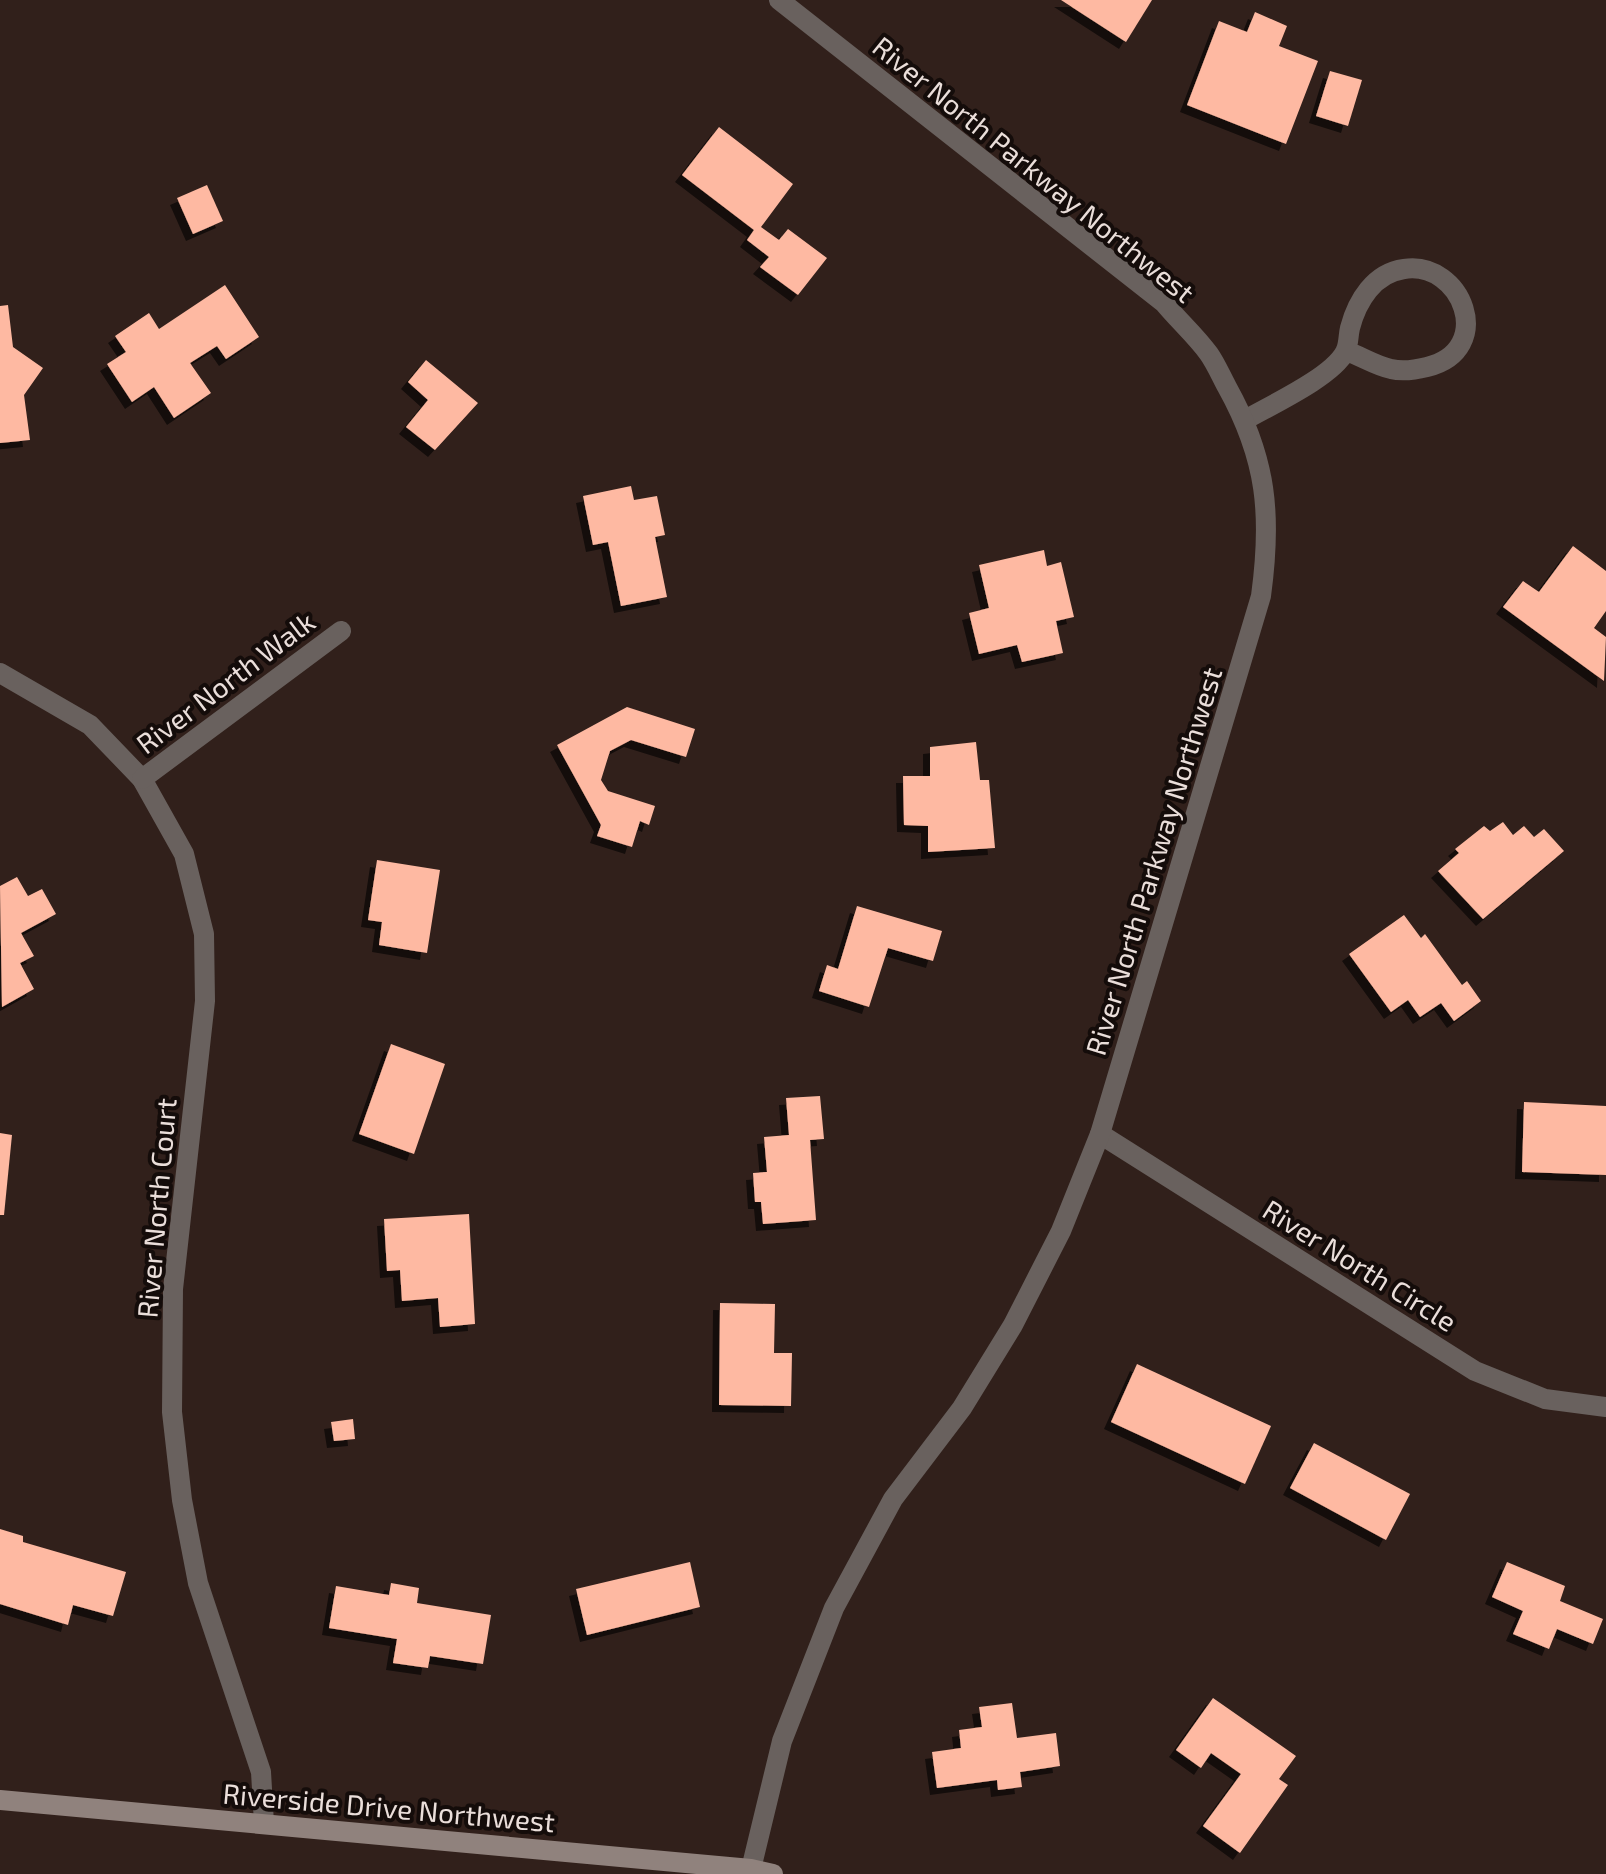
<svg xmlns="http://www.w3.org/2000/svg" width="1606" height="1874" font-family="'Exo 2',sans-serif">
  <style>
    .building { fill: #feb9a2; filter: url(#shadow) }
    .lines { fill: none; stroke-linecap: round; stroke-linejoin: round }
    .street { stroke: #69615e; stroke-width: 20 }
    .secondary { stroke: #90827d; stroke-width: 20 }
    .labels { text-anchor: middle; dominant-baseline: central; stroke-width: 8; stroke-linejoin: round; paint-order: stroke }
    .street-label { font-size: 28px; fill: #eadeda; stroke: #140c0a }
  </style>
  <defs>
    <filter id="shadow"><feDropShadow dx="-7" dy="7" stdDeviation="0" flood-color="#0009"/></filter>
  </defs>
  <rect width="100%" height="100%" fill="#31201b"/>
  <g class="building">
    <polygon points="1061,0 1152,0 1126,42"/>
    <polygon points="1255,12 1287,26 1279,46 1318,61 1286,144 1187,105 1219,21 1247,32"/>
    <polygon points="1330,71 1362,80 1348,126 1316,116"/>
    <polygon points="719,127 793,184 761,227 779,240 788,229 827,258 798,295 760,267 769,257 747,240 754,230 682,175"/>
    <polygon points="207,185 223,221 193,234 177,198"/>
    <polygon points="225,285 259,337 226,359 217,346 190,363 211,393 174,418 154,387 132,402 107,364 126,352 115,336 149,313 159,329"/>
    <polygon points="8,305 13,347 43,368 24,395 30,440 0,443 0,306"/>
    <polygon points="426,360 478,403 435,450 406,427 428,400 408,382"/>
    <polygon points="631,486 634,500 657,496 665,535 655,537 667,597 621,606 608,542 593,545 583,496"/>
    <polygon points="1573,546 1606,571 1606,611 1594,628 1606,637 1604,681 1503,607 1523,581 1539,592"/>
    <polygon points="1044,550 1047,566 1061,562 1074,617 1056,621 1063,653 1022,662 1017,645 979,654 969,613 989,608 979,565"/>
    <polygon points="627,707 695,729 686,757 631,740 610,751 601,780 608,791 655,806 649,825 640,821 632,847 597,836 601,825 557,745"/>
    <polygon points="976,742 980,780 989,780 995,848 928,852 928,826 904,825 903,776 930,776 930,747"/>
    <polygon points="1503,822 1513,835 1524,826 1534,837 1544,829 1564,851 1483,919 1438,871 1459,853 1455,849 1484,826 1490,831"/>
    <polygon points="377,860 440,870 427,953 379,945 382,922 368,920"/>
    <polygon points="17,877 28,896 42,889 56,914 21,933 34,956 20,963 34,989 2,1007 0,886"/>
    <polygon points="857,906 942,931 933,961 888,948 869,1007 819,991 827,965 838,969"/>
    <polygon points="1404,915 1421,938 1425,934 1462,985 1467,981 1481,1001 1454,1021 1441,1003 1420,1017 1408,1000 1391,1012 1349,954"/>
    <polygon points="391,1044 445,1064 414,1154 359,1134"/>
    <polygon points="820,1096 824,1139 810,1140 816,1220 763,1224 761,1202 755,1202 753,1173 767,1172 764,1137 789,1135 786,1098"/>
    <polygon points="1524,1102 1606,1106 1606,1175 1522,1172"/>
    <polygon points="0,1133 12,1135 4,1215 0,1215"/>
    <polygon points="469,1214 475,1324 440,1327 438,1298 402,1301 400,1270 387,1271 384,1219"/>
    <polygon points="720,1303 775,1304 774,1353 792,1353 791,1406 719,1405"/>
    <polygon points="1137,1364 1271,1426 1245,1484 1111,1422"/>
    <polygon points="353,1419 355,1439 334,1441 331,1422"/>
    <polygon points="1314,1443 1410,1494 1386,1540 1290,1488"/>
    <polygon points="0,1529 23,1536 23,1542 126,1572 113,1616 73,1605 68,1625 0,1604"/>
    <polygon points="690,1562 700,1607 587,1635 576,1589"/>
    <polygon points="1507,1562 1565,1586 1560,1601 1603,1619 1593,1644 1557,1629 1549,1649 1513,1634 1523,1611 1492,1597"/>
    <polygon points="391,1583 419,1588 417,1603 491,1615 483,1664 430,1656 428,1668 393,1663 397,1639 329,1628 336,1586 389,1595"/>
    <polygon points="1213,1698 1296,1756 1279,1779 1288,1785 1240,1853 1203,1826 1241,1774 1211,1753 1201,1768 1176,1750"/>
    <polygon points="1012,1703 1017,1738 1056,1733 1060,1766 1020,1772 1022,1787 998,1790 997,1780 937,1788 932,1752 961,1748 959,1730 982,1727 979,1707"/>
  </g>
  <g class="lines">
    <g class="street">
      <path d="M1245 420C1271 405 1332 377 1345 352 1349 345 1348 336 1350 328 1357 301 1374 273 1404 269 1462 260 1497 350 1427 367 1415 370 1403 372 1391 369 1376 366 1361 356 1346 351"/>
      <polyline points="0,673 90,725 142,779 184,854 204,934 205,1001 173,1289 172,1412 182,1500 198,1583 261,1772 264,1823"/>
      <polyline points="142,779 341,631"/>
      <polyline points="1100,1134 1475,1371 1545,1399 1606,1407"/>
      <path d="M751 1869 782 1741 834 1608 893 1499 962 1408 1013 1325 1061 1231 1100 1134 1261 596C1272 515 1267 459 1227 387 1221 376 1216 364 1209 354 1196 336 1178 320 1164 303L779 0"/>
    </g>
    <polyline class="secondary" points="0,1800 751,1869 773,1874"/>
  </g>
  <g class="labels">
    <g class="street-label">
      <text transform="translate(1034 169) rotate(39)">River North Parkway Northwest</text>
      <text transform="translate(225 682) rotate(-37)">River North Walk</text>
      <text transform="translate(1153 861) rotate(-73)">River North Parkway Northwest</text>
      <text transform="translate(156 1208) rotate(-85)">River North Court</text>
      <text transform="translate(1360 1265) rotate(32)">River North Circle</text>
      <text transform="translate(389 1807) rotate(5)">Riverside Drive Northwest</text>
    </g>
  </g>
</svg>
